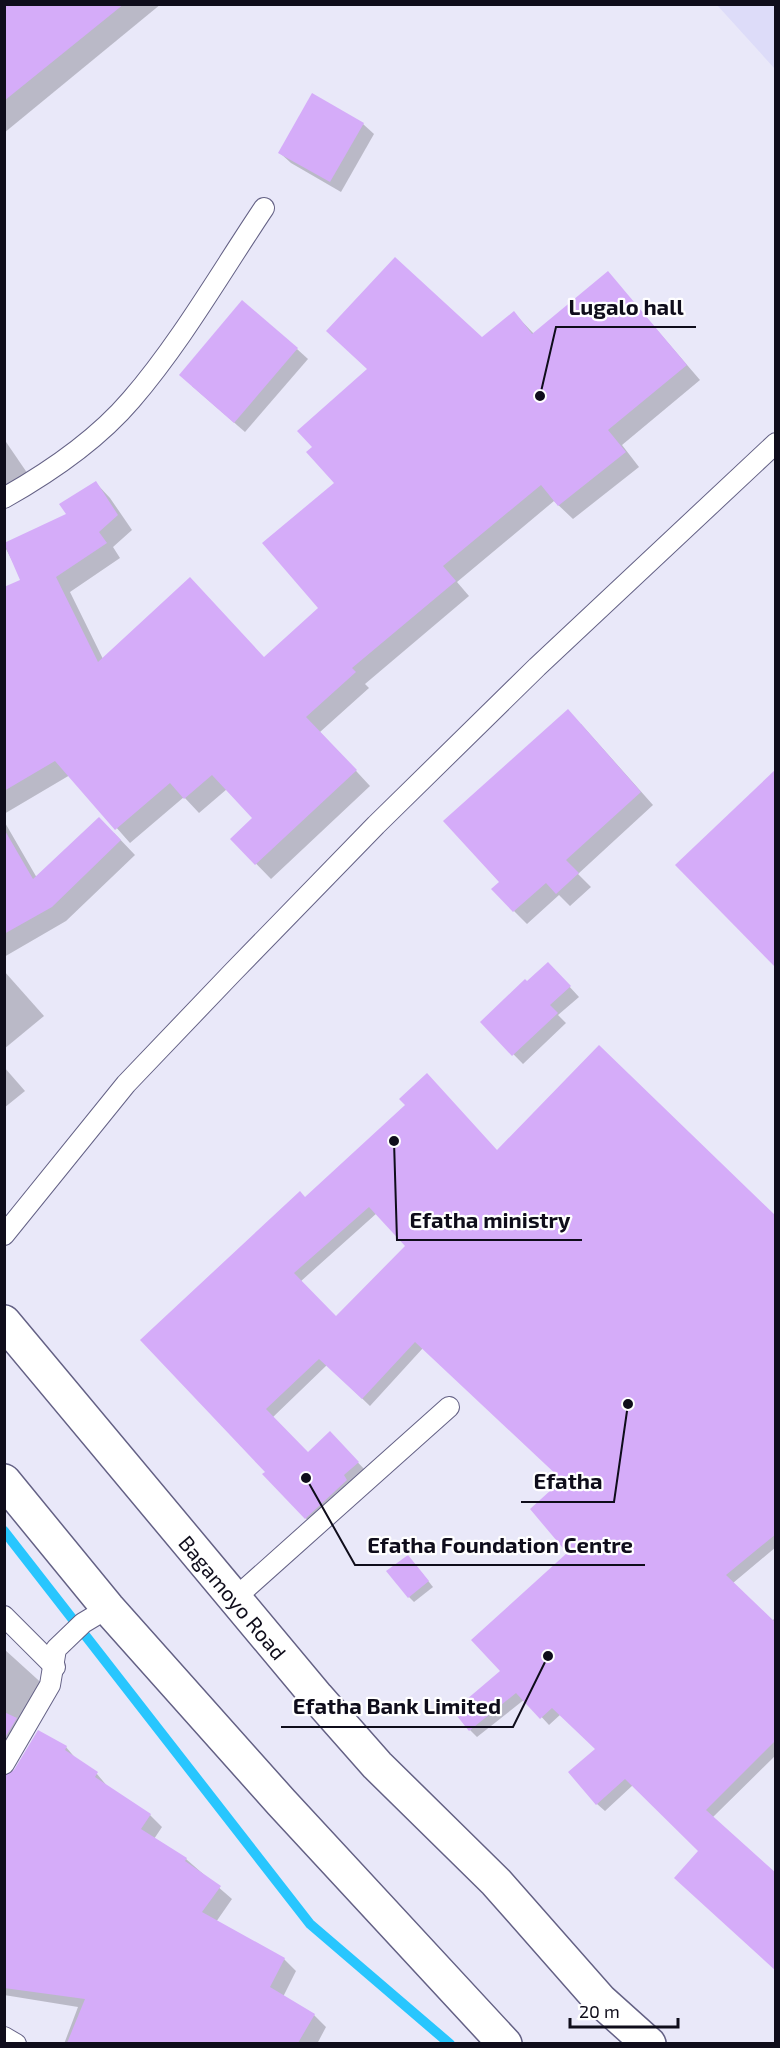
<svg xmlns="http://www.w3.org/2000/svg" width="780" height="2048" font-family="'Exo 2',sans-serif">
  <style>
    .built { fill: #dddcf9 }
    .shadow { fill: #0003; fill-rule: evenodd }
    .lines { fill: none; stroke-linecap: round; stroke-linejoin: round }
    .stream { stroke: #28c6fe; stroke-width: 10 }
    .building { fill: #d5acf9; fill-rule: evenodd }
    .service-casing { stroke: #646185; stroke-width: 22 }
    .trunk-casing { stroke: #646185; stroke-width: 36 }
    .service { stroke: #fff; stroke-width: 20 }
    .trunk { stroke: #fff; stroke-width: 33 }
    .labels { text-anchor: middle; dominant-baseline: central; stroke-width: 4.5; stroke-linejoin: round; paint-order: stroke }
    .street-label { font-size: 21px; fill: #0f0d1b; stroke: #fff }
    .leader { fill: none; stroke: #0f0d1b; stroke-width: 2 }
    .callout-dot { fill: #0f0d1b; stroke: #fff; stroke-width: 2 }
    .callout-label { font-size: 22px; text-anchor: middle; font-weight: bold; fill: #0f0d1b; stroke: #fff; stroke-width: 4.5; stroke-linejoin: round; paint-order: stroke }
  </style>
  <rect width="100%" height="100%" fill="#e9e8f9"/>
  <polygon class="built" points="717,5 775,5 775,69"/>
  <g class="shadow">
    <polygon points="4,4 161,4 4,133"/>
    <polygon points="363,124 374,134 341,192 291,163 280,153"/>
    <polygon points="608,273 700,380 622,445 639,467 573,519 554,501 457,582 469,596 365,684 369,688 320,732 370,786 271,879 232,839 254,818 227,789 199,813 184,797 130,843 70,775 4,814 4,745 22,580 4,545 68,515 96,483 110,498 132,530 113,547 120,558 70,592 103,659 264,658 320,608 336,483 482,339 514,313 534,334"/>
    <polygon points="297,349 308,359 245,432 192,386"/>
    <polygon points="4,439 32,480 4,496"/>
    <polygon points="581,724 653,805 578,874 591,887 570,906 559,895 527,924 514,911 501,882"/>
    <polygon points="4,821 37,878 114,833 135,855 66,921 4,957"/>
    <polygon points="4,971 44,1016 4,1049"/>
    <polygon points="557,973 579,997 558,1015 566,1023 523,1064 482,1022 527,983"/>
    <polygon points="4,1067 25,1091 4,1108"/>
    <path d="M498 1152 776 1219V1547L733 1583 772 1621 776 1617V1755L712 1818 700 1851 633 1785 605 1811 597 1804V1749L561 1714 549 1725 525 1699 477 1737 470 1730 569 1553 564 1480 423 1348 370 1406 327 1365 272 1418 308 1454 330 1433 365 1470 313 1526 265 1474 267 1472 143 1340 305 1198ZM377 1213 407 1246 336 1318 300 1282Z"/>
    <polygon points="413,1562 433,1587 414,1602 409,1597"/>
    <polygon points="4,1649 47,1688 17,1721 30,1734 7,1776 66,1747 77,1760 97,1774 108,1787 150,1815 162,1827 154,1839 186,1859 232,1899 216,1922 284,1959 296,1971 283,1997 314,2015 326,2027 317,2044 64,2044 78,2007 4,1995"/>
  </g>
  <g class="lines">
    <polyline class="stream" points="4,1531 310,1924 450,2044"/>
  </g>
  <g class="building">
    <polygon points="4,4 124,4 4,101"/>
    <polygon points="312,93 364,123 330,182 278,153"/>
    <polygon points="395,257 482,337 514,311 532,334 608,271 687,365 608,430 626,452 558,506 541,485 443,566 456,581 352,668 356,672 306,717 357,770 255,865 230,839 252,818 212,775 184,799 170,783 115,830 55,761 4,791 4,587 20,580 4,543 66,514 59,504 96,481 118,515 99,532 107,543 56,577 98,662 190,577 264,657 318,608 262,543 334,483 306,452 312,447 297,431 367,369 326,331"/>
    <polygon points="242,300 298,348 234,423 179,375"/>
    <polygon points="568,709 641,792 566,860 579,873 556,894 546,883 513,912 491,889 499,882 443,821"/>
    <polygon points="776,769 776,968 675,865"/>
    <polygon points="99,817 121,840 52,907 4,934 4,829 33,879"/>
    <polygon points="548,962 571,986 550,1005 558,1013 512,1056 480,1022 525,979 527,981"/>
    <path d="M599 1045 776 1216V1534L726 1575 776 1623V1740L706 1810 776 1873V1971L674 1878 698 1851 625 1779 596 1805 568 1772 595 1749 552 1708 540 1719 516 1693 469 1731 453 1711 500 1671 471 1640 567 1553 530 1509 562 1480 415 1342 362 1399 319 1359 266 1409 308 1452 330 1431 359 1462 344 1475 347 1480 305 1519 262 1474 265 1472 140 1340 300 1191 305 1197 405 1105 399 1099 427 1073 497 1150ZM369 1207 405 1246 336 1316 294 1273Z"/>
    <polygon points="408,1555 429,1581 408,1598 386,1571"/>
    <polygon points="4,1712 17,1718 4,1739"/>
    <polygon points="38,1730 67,1746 65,1750 98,1772 95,1777 151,1814 141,1829 187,1858 185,1861 221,1886 202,1912 285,1958 270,1987 315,2014 298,2043 67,2043 85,1999 4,1988 4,1776 14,1770"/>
  </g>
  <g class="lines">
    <g class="service-casing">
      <g id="service">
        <path d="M4 498C50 472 96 441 131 400 181 342 221 272 264 208"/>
        <polyline points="4,1235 126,1084 233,972 376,825 537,667 776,443"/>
        <polyline points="234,1599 449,1407"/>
        <polyline points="4,1616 55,1667"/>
        <polyline points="4,1764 50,1685 56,1649 83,1623 108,1608"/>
        <polyline points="4,2037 16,2044"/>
      </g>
    </g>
    <g class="trunk-casing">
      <g id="trunk">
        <path id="s1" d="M4 1322 317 1697 377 1765 496 1882 600 2000 649 2044"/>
        <polyline points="4,1481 108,1608 281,1802 505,2044"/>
      </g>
    </g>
    <use href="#service" class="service"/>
    <use href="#trunk" class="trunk"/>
  </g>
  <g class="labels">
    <g class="street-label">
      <text stroke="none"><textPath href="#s1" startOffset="358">Bagamoyo Road</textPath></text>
    </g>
  </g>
  <path class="leader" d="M540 396L556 327H696M394 1141L397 1240H582M628 1404L614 1502H521M306 1478L355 1565H645M548 1656L513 1727H281"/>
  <g class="callout-dot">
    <circle cx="540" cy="396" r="6"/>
    <circle cx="394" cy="1141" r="6"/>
    <circle cx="628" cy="1404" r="6"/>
    <circle cx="306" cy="1478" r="6"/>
    <circle cx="548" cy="1656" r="6"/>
  </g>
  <g class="callout-label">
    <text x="626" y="315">Lugalo hall</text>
    <text x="490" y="1228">Efatha ministry</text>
    <text x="568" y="1489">Efatha</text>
    <text x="500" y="1553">Efatha Foundation Centre</text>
    <text x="397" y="1714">Efatha Bank Limited</text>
  </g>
  <rect width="780" height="2048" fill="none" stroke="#0f0d1b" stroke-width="12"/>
  <path d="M570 2018v9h108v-9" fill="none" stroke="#0f0d1b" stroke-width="3"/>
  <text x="579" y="2018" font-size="18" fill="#0f0d1b" stroke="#ffffff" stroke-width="4.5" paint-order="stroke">20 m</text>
</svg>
